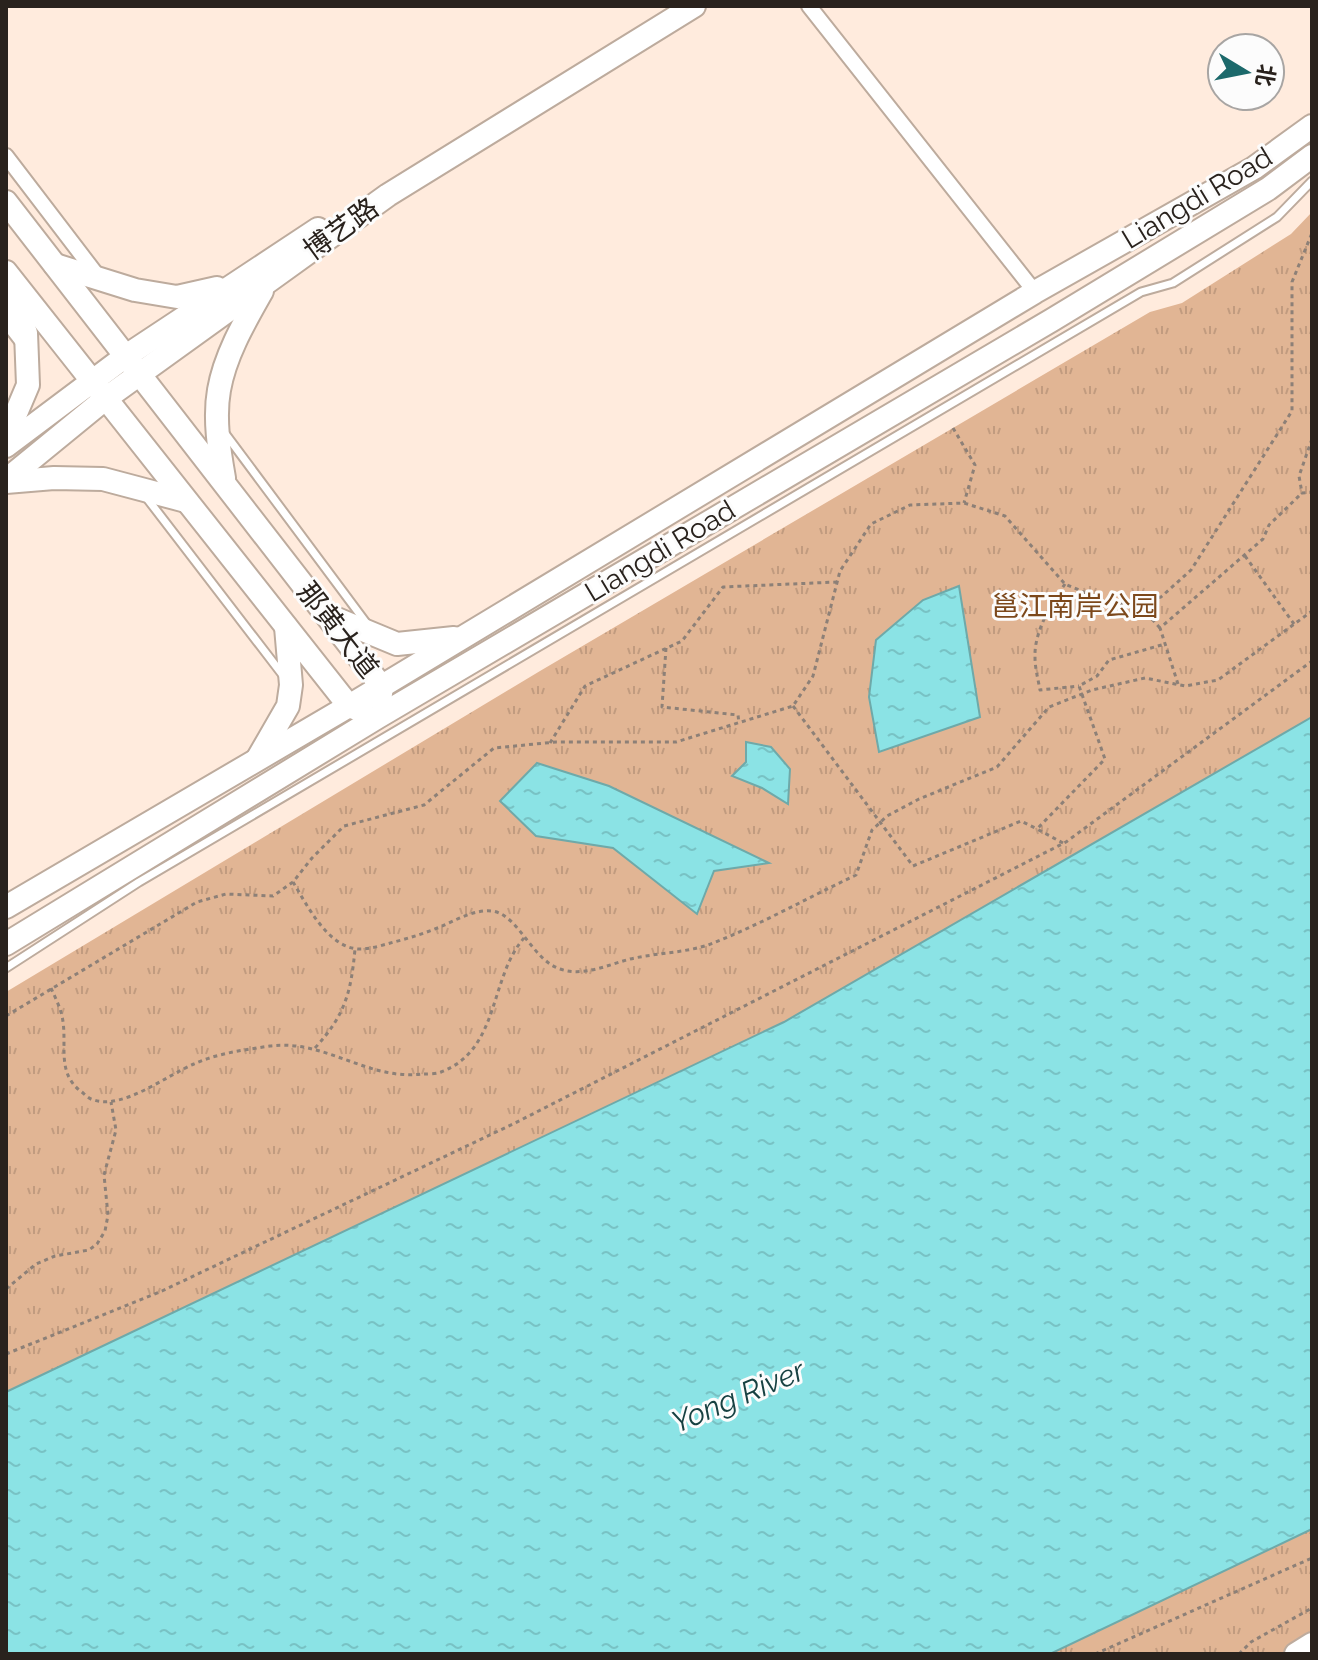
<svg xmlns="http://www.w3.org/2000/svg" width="1318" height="1660" font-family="Raleway,'Noto Sans SC',sans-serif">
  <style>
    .park { fill: url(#park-tufts) }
    .water { fill: url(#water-ripples); stroke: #6ea9a9; stroke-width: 2 }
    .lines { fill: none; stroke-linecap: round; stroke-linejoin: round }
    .service-casing { stroke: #bdab9d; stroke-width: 11 }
    .minor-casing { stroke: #bdab9d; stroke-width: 18 }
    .secondary-casing { stroke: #bdab9d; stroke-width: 26 }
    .path { stroke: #8d8077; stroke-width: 3; stroke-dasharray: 4 4; stroke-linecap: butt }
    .service { stroke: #fff; stroke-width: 7 }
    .minor { stroke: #fff; stroke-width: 14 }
    .secondary { stroke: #fff; stroke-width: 22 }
    .labels { text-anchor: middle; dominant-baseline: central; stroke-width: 6; stroke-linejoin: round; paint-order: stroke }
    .street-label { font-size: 28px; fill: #29221d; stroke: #fcfcfc }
    .park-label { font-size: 28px; fill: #7c481b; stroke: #fcfcfc }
    .water-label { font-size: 30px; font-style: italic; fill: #174142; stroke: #fcfcfc }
  </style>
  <defs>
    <pattern id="park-tufts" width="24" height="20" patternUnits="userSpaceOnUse" patternTransform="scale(2)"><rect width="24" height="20" fill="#e1b594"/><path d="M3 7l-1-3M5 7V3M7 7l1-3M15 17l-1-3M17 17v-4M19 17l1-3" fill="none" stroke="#c19b7f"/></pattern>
    <pattern id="water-ripples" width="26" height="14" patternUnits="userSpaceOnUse" patternTransform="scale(2)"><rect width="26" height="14" fill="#8be3e5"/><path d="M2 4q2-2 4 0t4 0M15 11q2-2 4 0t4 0" fill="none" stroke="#78c2c4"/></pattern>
  </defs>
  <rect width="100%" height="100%" fill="#ffebdd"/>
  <g class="park">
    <polygon points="1312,212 1312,717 784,1022 6,1392 6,992 540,671 1150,312 1182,303 1291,234"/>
    <polygon points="1312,1529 1312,1644 1296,1654 1050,1654"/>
  </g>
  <g class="water">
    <polygon points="959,586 980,717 879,752 869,697 876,640 923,600"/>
    <polygon points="1312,717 1312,1529 1050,1654 6,1654 6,1392 784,1022"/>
    <polygon points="746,742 771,747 790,769 788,804 762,788 732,776 746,762"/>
    <polygon points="537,763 609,786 769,863 714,871 697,914 613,848 536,836 500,801"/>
  </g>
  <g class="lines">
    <g class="service-casing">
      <g id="service">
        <polyline points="224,432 367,624"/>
        <polyline points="146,497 282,674"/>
        <polyline points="6,968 139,882 1141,292 1173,283 1277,217 1312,181"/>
      </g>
    </g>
    <g class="minor-casing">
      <g id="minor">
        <polyline points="809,6 1035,292"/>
        <polyline points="6,156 100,279"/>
        <polyline points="6,320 23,342"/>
      </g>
    </g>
    <g class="secondary-casing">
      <g id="secondary">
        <polyline points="6,202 382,687 380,700"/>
        <polyline points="55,265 135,290 177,297 217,288"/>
        <polyline points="6,272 349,706 362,711"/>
        <polyline points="6,437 28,385 26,333 10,289"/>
        <polyline points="6,446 126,356 318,229"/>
        <path d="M224 478C219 450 214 418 219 390 225 355 245 321 262 291"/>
        <polyline points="6,480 105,399 388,195 694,6"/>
        <polyline points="6,482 54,478 103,479 186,501"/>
        <polyline points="327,615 397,644 454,638"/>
        <polyline points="258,758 288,706 291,685 286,627"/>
        <polyline points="6,907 349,706 1035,292 1254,168 1312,126"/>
        <polyline points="6,944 378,717 1052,320 1268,189 1312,156"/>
        <polyline points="1296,1654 1312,1644"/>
      </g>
    </g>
    <g class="path">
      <polyline points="953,428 975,465 964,503"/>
      <polyline points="1312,439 1299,476 1302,493 1312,492"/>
      <polyline points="1245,556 1294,624"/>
      <path d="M1065 584C1051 604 1034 632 1035 657 1035 668 1038 679 1040 690L1079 686"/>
      <polyline points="1136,601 1160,628"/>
      <polyline points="666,648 662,707 738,715 739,723"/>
      <polyline points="1178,684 1160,628 1263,539 1269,525 1302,493"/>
      <polyline points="793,706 913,866 1021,821 1037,829"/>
      <polyline points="550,743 585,686 682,641 723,587 837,582"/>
      <polyline points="1063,843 1037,829 1105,759 1079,686 1097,676 1109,660 1165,644"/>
      <path d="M293 882C307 905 328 948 359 949 371 949 383 945 394 942 410 938 425 933 440 927 456 920 475 909 492 911 518 914 532 960 560 969 584 977 607 965 630 959 656 953 683 953 708 945 758 926 807 898 856 875L872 830 887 816 919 799 997 767 1049 707 1092 690 1145 678 1185 686 1218 680 1312 611"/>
      <path d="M51 988C55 997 60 1007 62 1016 68 1043 56 1070 79 1090 84 1093 88 1099 94 1100 123 1110 167 1075 194 1064 218 1053 244 1050 270 1046 326 1039 367 1081 423 1074 428 1074 436 1074 441 1072 500 1050 489 978 524 938"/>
      <polyline points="6,1016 197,902 226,894 273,896 293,882 312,858 344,826 424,805 494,748 556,742 676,742 793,706 813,676 840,571 871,524 910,505 964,503 1005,516 1065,584 1114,605 1161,597 1191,570 1292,411 1292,282 1312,233"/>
      <path d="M315 1048C345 1015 351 993 355 949"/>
      <polyline points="6,1289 36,1264 55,1256 89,1250 97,1244 105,1231 108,1215 104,1175 116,1130 111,1102"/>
      <polyline points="6,1354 162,1291 515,1123 1066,842 1312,661"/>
      <polyline points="1095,1654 1312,1558"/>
      <polyline points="1239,1654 1251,1642 1312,1608"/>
    </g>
    <use href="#service" class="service"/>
    <use href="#minor" class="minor"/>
    <use href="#secondary" class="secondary"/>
  </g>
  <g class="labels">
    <g class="street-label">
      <text transform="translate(1197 198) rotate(-31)">Liangdi Road</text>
      <text transform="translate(341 229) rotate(-36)">博艺路</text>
      <text transform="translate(660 551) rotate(-31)">Liangdi Road</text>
      <text transform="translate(338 630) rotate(52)">那黄大道</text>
    </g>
    <g class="park-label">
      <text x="1075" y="606">邕江南岸公园</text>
    </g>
    <g class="water-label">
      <text transform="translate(738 1396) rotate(-23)">Yong River</text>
    </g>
  </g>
  <rect width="1318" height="1660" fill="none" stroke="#29221d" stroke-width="16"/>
  <g transform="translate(1246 72) rotate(100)"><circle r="38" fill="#fcfcfc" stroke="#a8a5a3" stroke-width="2"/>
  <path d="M0-6L14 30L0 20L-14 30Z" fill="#1c696b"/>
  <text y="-12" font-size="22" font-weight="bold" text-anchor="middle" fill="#29221d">北</text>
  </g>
</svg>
